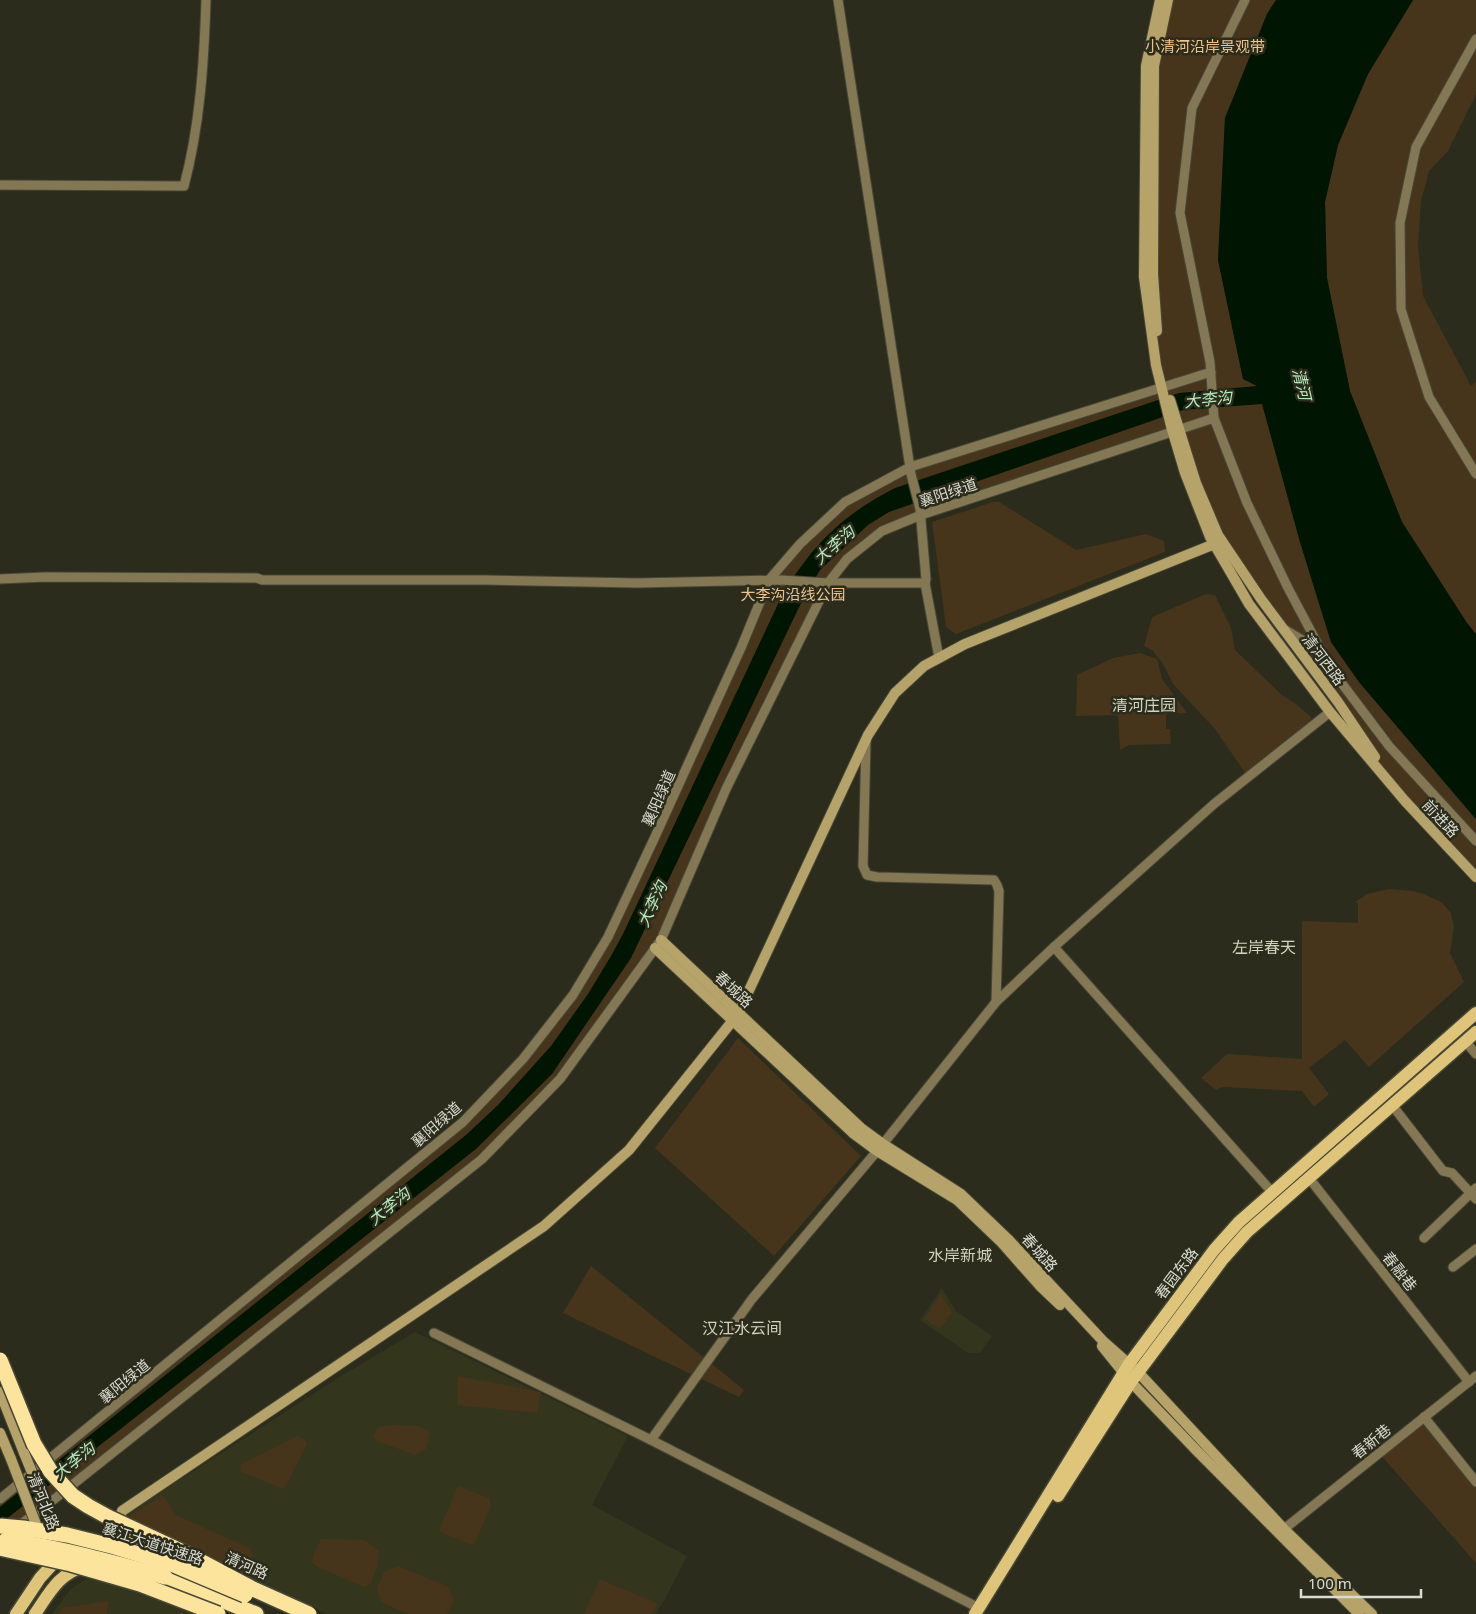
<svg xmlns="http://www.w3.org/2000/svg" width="1476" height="1614" font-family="'Noto Sans','Noto Sans SC',sans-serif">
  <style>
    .built { fill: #34351d }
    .green { fill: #47351b }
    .water { fill: #001502 }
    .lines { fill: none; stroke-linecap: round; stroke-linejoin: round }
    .street-casing { stroke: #474838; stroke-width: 11 }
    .secondary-casing { stroke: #474838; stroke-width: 12 }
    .primary-casing { stroke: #474838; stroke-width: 15 }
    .highway-casing { stroke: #474838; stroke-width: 18 }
    .street { stroke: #847854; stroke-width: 9 }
    .secondary { stroke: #b6a369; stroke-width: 10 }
    .primary { stroke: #dec579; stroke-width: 12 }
    .highway { stroke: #fce49d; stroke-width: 15 }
    .secondary-bridge-casing { stroke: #474838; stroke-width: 12; stroke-linecap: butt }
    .highway-bridge-casing { stroke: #474838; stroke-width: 18; stroke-linecap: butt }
    .secondary-bridge { stroke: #b6a369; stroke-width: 10 }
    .highway-bridge { stroke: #fce49d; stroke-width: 15 }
    .labels { text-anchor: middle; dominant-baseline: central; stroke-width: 5; stroke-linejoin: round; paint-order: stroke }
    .park-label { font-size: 15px; fill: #efc38b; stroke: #2b2c1b }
    .street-label { font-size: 15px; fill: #dbdcd1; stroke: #2b2c1b }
    .water-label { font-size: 16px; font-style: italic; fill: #b3ebbb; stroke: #2b2c1b }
    .neighbourhood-label { font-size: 16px; fill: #d2d4be; stroke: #2b2c1b }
  </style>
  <rect width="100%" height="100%" fill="#2b2c1b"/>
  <g class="built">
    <polygon points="942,1288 956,1311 992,1336 980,1353 968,1353 920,1320"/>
    <polygon points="415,1332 628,1436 592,1505 687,1556 665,1599 656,1614 327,1614 124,1522 127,1514 341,1376"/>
    <polygon points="114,1574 221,1614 52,1614 70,1590 87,1578"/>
  </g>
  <g class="green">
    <polygon points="1173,0 1276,0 1267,14 1225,118 1218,260 1243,379 1258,386 1300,542 1331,642 1359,682 1476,820 1476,877 1405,801 1338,702 1222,541 1179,430 882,531 828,583 726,789 664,933 560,1079 482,1159 0,1539 0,1499 463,1122 573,995 608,937 769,580 845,502 910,467 1162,383 1147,277 1150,66"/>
    <polygon points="1413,0 1476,0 1476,94 1448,151 1429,171 1421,201 1418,247 1423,296 1471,386 1476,382 1476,634 1467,623 1402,522 1350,391 1327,278 1325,202 1338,145 1368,74"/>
    <polygon points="993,502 999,502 1076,550 1146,534 1164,541 1165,552 956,634 946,627 932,522"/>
    <polygon points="1206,594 1215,595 1231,628 1235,650 1283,696 1296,704 1311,717 1312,726 1248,777 1215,729 1173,684 1163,664 1153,651 1144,646 1152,617"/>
    <polygon points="1140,653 1157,659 1162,679 1187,713 1166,714 1166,729 1170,729 1171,744 1129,745 1120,750 1118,716 1115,715 1076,716 1077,675 1113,658"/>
    <polygon points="1389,889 1413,891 1424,894 1441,902 1451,913 1454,927 1450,953 1464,982 1369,1067 1345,1040 1309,1068 1329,1094 1314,1107 1302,1091 1222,1087 1216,1090 1201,1078 1227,1054 1302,1059 1302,921 1358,923 1358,904 1355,902 1367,894"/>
    <polygon points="738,1038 861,1156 774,1256 655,1148"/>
    <polygon points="591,1266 744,1390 739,1397 563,1313"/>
    <polygon points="941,1294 952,1312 940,1329 924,1319"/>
    <polygon points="458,1376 541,1392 537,1413 457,1405"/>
    <polygon points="1424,1417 1476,1482 1476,1563 1379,1453"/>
    <polygon points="395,1425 418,1426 430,1432 426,1449 415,1455 377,1441 374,1436 378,1427"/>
    <polygon points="297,1436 305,1439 307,1444 284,1489 241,1472 240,1465"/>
    <polygon points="458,1486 489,1498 491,1505 475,1543 471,1545 439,1531"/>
    <path d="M163 1495 176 1515 249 1548C257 1558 252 1565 247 1576L128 1524 131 1515Z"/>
    <polygon points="321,1539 365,1540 379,1551 377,1566 371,1584 364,1587 318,1567 312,1562 315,1551"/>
    <polygon points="398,1566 448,1587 454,1601 447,1614 409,1614 381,1602 377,1589 384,1572"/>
    <polygon points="600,1579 658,1604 651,1614 584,1614"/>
    <polygon points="108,1601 107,1614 58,1614 62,1608"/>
  </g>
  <path class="water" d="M1276 0H1413L1368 74 1338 145 1325 202 1327 278 1350 391 1402 522 1467 623 1476 634V819L1359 682 1331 642 1300 542 1262 404 1183 410 889 512 868 525 820 570 803 599 631 958 552 1074 476 1149 0 1524V1507L466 1135 498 1105 551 1046 588 994 611 956 623 934 785 589C798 571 811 551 828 535 847 516 871 500 895 488L1179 393 1257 386 1243 379 1218 260 1225 118 1267 14Z"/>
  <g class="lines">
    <g class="street-casing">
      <g id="street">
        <polyline points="1245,0 1192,108 1180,213 1210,362 1214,418 1247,503 1288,588 1331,669 1389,746 1476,841"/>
        <polyline points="1476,39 1416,147 1400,223 1401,309 1429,397 1476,474"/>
        <path d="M0 185 184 186C200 126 204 62 206 0"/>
        <polyline points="0,579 45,577 257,578 262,580 485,580 637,583 781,580 828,583 925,583 926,579 920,509 911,474 838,0"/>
        <polyline points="925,583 939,658"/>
        <polyline points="1284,629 1322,652"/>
        <polyline points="866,741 863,866 867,875 877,877 994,880 997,885 999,891 996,1002"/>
        <polyline points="1054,947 1272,1192"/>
        <polyline points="1466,1042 1476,1054"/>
        <polyline points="1392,1105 1443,1171 1452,1173 1476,1199"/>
        <polyline points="1309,1178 1469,1382"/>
        <polyline points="1424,1238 1476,1188"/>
        <polyline points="1453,1267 1476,1249"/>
        <polyline points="434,1333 651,1440"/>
        <polyline points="1424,1417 1476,1482"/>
        <polyline points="0,1499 463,1122 523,1059 573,995 608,937 654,839 741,648 769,580 800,544 845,502 910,467 1211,372"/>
        <polyline points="17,1527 57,1497 482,1159 560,1079 661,940 726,789 828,583 847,559 882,531 921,515 1214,418"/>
        <polyline points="1284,1529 1476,1376"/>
        <polyline points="979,1608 651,1440 752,1299 883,1144 996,1002 1054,947 1214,804 1330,712"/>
      </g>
    </g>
    <g class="secondary-casing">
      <g id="secondary">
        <polyline points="1160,0 1146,66 1144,277 1156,365 1171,426 1185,473 1210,537 1249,604 1330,712 1405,801 1476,877"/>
        <polyline points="1157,331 1153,274 1154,66 1168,0"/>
        <polyline points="1170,400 1196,483 1218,535 1261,599 1338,702 1375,757"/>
        <polyline points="661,940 861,1128 883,1144 961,1194 1008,1239 1103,1341 1138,1372 1284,1529 1372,1614"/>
        <polyline points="655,948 854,1134 877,1151 957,1200 1002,1243 1040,1286 1060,1305"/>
        <polyline points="1102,1346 1131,1382 1196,1450 1359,1614"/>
        <polyline points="0,1392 24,1453"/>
        <polyline points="0,1433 11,1459"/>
        <polyline points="113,1539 122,1511 544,1226 629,1150 738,1014 868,735 895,693 924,666 965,644 1222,541"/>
      </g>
    </g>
    <g class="primary-casing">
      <g id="primary">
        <polyline points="1058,1496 1131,1382 1223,1259 1247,1232 1476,1032"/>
        <path d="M98 1543C120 1537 132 1538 154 1543"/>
        <polyline points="16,1614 40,1578 60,1556"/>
        <path d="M35 1614C50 1592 59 1573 86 1566"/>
        <polyline points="975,1614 1129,1364 1214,1250 1239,1222 1476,1013"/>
      </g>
    </g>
    <g class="highway-casing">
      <polyline id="highway" points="165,1577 256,1614"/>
    </g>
    <use href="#street" class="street"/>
    <use href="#secondary" class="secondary"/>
    <use href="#primary" class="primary"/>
    <use href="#highway" class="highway"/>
    <g class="secondary-bridge-casing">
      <g id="secondary-bridge">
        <polyline points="24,1453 54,1526"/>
        <polyline points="11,1459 39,1532"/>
      </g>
    </g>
    <g class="highway-bridge-casing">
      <g id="highway-bridge">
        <polyline points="0,1360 34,1444 51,1472 73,1496 88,1506 108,1517 183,1552 251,1588 309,1614"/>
        <polyline points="0,1526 23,1528 67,1535 115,1547 174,1565 245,1595"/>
        <path d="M6 1540C61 1548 112 1562 165 1577"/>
        <polyline points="0,1548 71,1564 140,1584 218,1614"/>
      </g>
    </g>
    <use href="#secondary-bridge" class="secondary-bridge"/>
    <use href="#highway-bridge" class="highway-bridge"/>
  </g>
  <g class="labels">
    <g class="park-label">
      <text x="1205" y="46">小清河沿岸景观带</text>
      <text x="793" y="594">大李沟沿线公园</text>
    </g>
    <g class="street-label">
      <text transform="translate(948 492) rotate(-18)">襄阳绿道</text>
      <text transform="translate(1324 659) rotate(53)">清河西路</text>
      <text transform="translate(658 798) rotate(-66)">襄阳绿道</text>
      <text transform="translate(1441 818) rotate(47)">前进路</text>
      <text transform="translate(734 989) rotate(43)">春城路</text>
      <text transform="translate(436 1124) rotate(-41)">襄阳绿道</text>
      <text transform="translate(1040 1252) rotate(48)">春城路</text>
      <text transform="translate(1400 1271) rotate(52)">春融巷</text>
      <text transform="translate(1176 1273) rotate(-53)">春园东路</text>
      <text transform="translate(124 1381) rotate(-39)">襄阳绿道</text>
      <text transform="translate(1371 1441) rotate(-39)">春新巷</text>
      <text transform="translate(44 1501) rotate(68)">清河北路</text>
      <text transform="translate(153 1543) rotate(18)">襄江大道快速路</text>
      <text transform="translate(247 1565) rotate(24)">清河路</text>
    </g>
    <g class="water-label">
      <text transform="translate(1302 384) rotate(77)">清河</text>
      <text transform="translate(1208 399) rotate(-6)">大李沟</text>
      <text transform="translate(834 545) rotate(-41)">大李沟</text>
      <text transform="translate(652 904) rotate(-65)">大李沟</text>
      <text transform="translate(389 1206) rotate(-39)">大李沟</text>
      <text transform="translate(74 1461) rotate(-39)">大李沟</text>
    </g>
    <g class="neighbourhood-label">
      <text x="1144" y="705">清河庄园</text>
      <text x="1264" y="947">左岸春天</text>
      <text x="960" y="1255">水岸新城</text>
      <text x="742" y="1328">汉江水云间</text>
    </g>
  </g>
  <path d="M1301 1589v8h120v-8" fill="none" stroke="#dbdcd1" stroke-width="2.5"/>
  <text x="1308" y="1589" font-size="15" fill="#dbdcd1" stroke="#2b2c1b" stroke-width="4" paint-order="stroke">100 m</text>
</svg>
